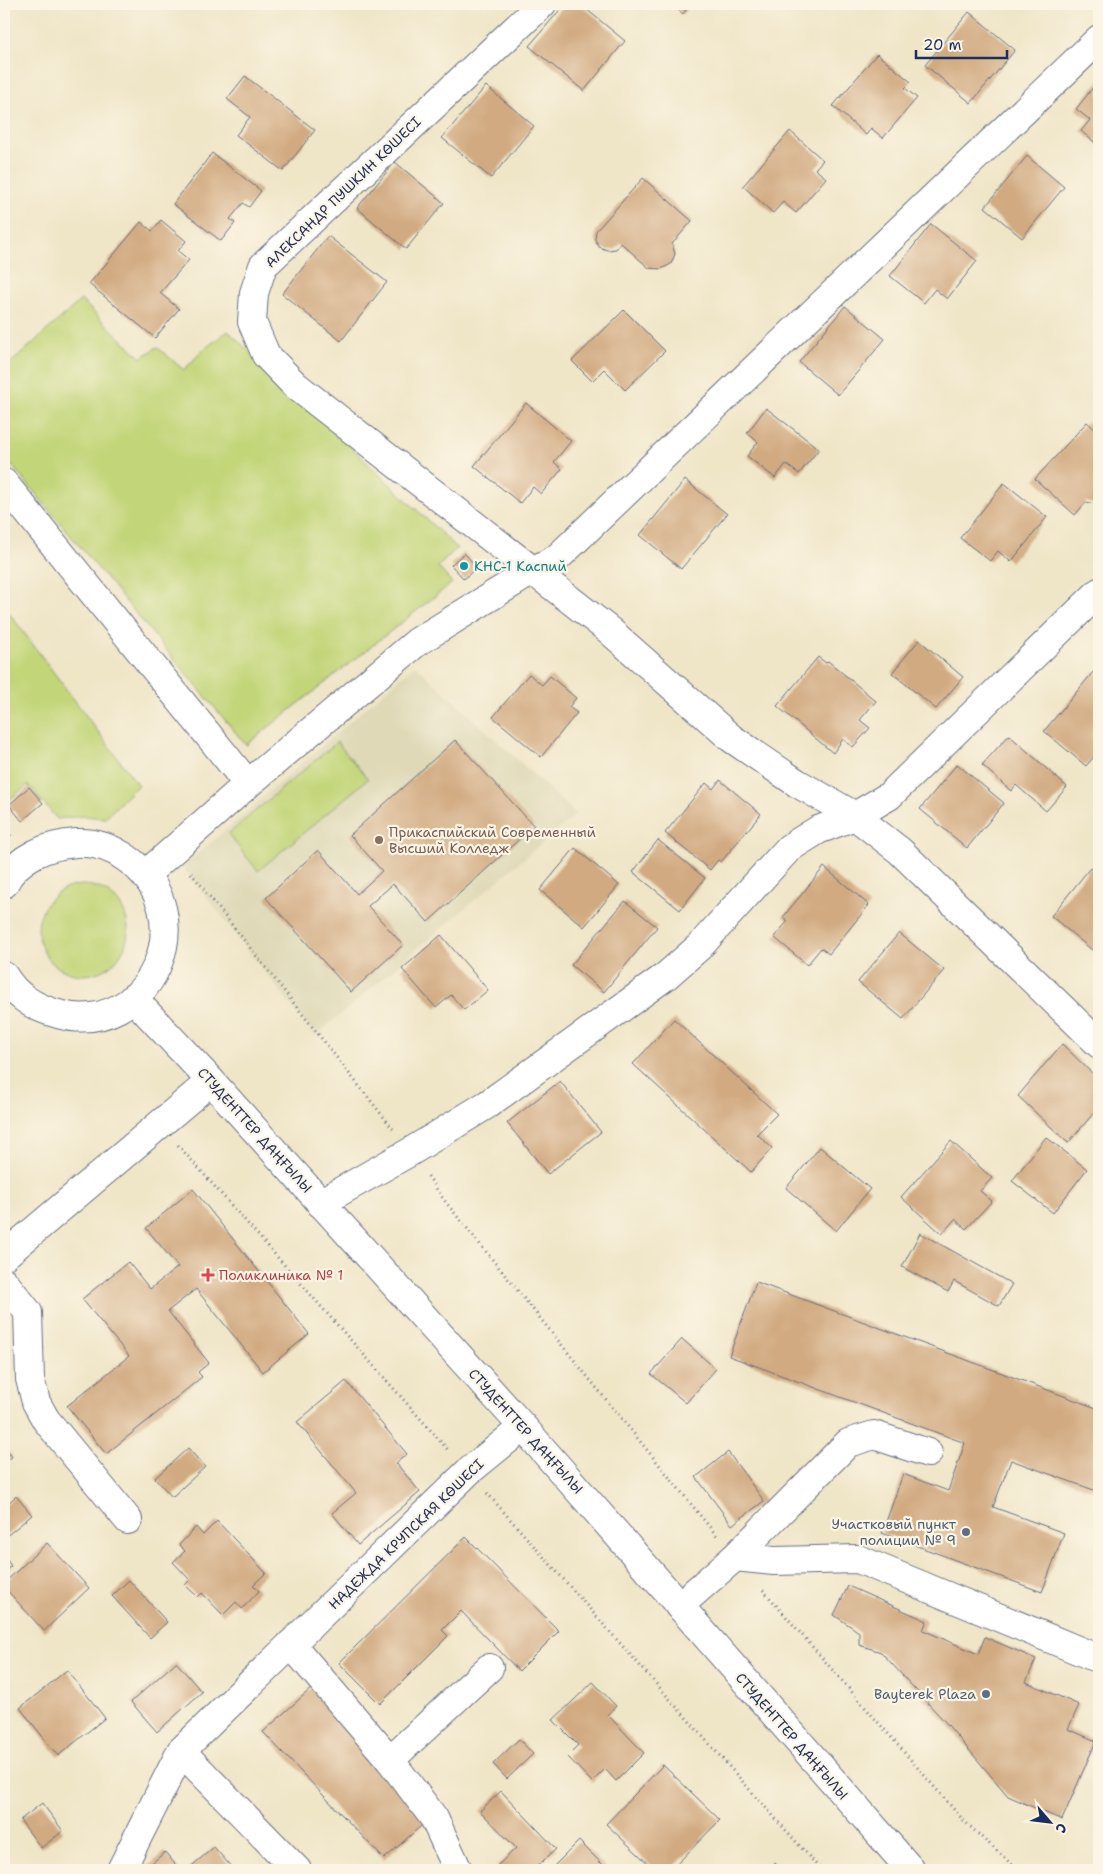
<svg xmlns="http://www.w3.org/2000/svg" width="1103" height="1874" font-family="'Shantell Sans',sans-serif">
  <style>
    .built { fill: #dfd9b8 }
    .green { fill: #c2d578; stroke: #6e826b }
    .building { fill: #d1aa81 }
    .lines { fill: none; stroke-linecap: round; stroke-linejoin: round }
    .minor-casing { stroke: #656f83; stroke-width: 30 }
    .path { stroke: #656f83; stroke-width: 3; stroke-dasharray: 1 4; stroke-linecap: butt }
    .minor { stroke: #fff; stroke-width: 28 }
    .culture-dot { fill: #0f9aa8; stroke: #fcf5e5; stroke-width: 2 }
    .education-dot { fill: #8d6e63; stroke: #fcf5e5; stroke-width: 2 }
    .health-dot { fill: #e0444e; stroke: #fcf5e5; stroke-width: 2 }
    .service-dot { fill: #5c6f8a; stroke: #fcf5e5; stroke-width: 2 }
    .labels { text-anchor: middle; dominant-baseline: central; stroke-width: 4.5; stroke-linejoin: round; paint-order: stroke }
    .street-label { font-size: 14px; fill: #1b2f5e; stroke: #fcf5e5 }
    .culture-label { font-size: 14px; fill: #0d838f; stroke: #fcf5e5; text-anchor: start }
    .education-label { font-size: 14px; fill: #785e54; stroke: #fcf5e5; text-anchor: start }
    .health-label { font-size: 14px; fill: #be3a42; stroke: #fcf5e5; text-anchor: start }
    .service-label { font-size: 14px; fill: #4e5e75; stroke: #fcf5e5; text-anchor: end }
  </style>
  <rect width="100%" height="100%" fill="#fcf5e5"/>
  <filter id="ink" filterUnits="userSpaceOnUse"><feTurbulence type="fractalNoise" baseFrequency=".02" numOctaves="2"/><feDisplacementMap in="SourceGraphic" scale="10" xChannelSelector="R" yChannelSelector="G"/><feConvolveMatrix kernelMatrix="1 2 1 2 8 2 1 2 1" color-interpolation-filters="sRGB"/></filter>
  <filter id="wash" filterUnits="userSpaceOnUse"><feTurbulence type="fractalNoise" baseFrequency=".0096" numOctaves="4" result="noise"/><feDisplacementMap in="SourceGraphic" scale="20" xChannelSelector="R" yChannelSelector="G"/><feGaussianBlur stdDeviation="1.12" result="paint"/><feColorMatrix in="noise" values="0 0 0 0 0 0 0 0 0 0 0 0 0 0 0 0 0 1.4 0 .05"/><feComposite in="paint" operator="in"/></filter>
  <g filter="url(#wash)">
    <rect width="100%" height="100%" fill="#efe5c7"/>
    <polygon class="built" points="415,665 576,814 315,1036 183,867"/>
    <g class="green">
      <polygon points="81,300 141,358 157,347 184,370 203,350 228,331 457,548 438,567 452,583 246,745 4,456 4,369"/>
      <polygon points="4,606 138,785 105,818 84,816 57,819 28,785 5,803 4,801"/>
      <polygon points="337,742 368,779 258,871 228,834"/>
      <circle cx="83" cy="930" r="45"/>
    </g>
    <g id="blocks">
      <g class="building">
        <polygon points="565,4 580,4 625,41 584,91 529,46"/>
        <polygon points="671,4 691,4 683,14"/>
        <polygon points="969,12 1015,50 971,103 925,65"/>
        <polygon points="877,54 911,82 905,88 917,98 883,138 871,128 866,135 833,106"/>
        <polygon points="245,76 315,130 283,171 236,135 250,117 227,99"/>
        <polygon points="1099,80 1099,146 1081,131 1090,120 1076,109"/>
        <polygon points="486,86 534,126 491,178 442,138"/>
        <polygon points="790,131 823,160 815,169 826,178 796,213 783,202 773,213 743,186"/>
        <polygon points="212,153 261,191 249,207 243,203 230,219 235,223 221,241 173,204"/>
        <polygon points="1027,156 1064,187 1022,238 985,207"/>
        <polygon points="395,162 444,203 406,249 357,208"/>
        <polygon points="643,178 692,221 672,244 675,254 671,264 661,269 649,268 621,243 616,249 607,250 599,247 595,239 596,231"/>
        <polygon points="161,220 186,241 178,251 189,260 160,293 179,309 155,338 89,284 141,222 152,231"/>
        <polygon points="931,224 977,261 947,299 935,289 924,303 890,276"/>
        <polygon points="328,236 387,282 341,341 282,294"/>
        <polygon points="845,306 885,339 838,395 799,362"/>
        <polygon points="624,310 665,351 625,390 604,369 592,381 572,361"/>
        <polygon points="526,403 571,441 554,462 562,469 541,494 533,487 520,503 474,466"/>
        <polygon points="766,408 819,449 799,474 786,464 775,478 747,456 758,442 747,433"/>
        <polygon points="1087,422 1099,433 1099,505 1086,502 1075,515 1035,479"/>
        <polygon points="685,480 727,514 681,569 640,535"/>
        <polygon points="1004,483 1047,517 1011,562 998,551 990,561 960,538"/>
        <polygon points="464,553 477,567 464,579 451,565"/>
        <polygon points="919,640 963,677 936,709 892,673"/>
        <polygon points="818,657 826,663 828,661 876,701 860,720 870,728 853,747 843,739 833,753 777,706"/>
        <polygon points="1094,671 1099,676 1099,751 1086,766 1044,731"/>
        <polygon points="529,674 542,685 550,676 576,698 569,707 577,713 541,757 493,717"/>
        <polygon points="1009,735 1067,787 1046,811 1016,785 1011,791 982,765"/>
        <polygon points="455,740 534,826 428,922 393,884 368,906 403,945 351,992 266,898 318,850 357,894 382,871 350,835"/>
        <polygon points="957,764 1004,803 967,848 920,809"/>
        <polygon points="720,780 761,814 721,862 718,860 710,870 665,833 706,783 713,789"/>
        <polygon points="29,787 43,803 22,821 9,805"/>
        <polygon points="658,840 705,878 680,910 633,872"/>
        <polygon points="575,848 619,885 584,927 540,890"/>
        <polygon points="824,867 869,905 829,954 821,948 807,965 774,937 788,921 783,917"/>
        <polygon points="1090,868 1099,876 1099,941 1092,950 1051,916"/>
        <polygon points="625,901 657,927 604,992 571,965"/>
        <polygon points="899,933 944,970 903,1019 858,982"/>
        <polygon points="441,935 488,990 464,1010 451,995 436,1008 402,969"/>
        <polygon points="674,1019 777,1114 757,1134 772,1148 751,1172 633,1064"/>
        <polygon points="1062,1044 1099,1080 1099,1107 1068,1143 1018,1096"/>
        <polygon points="560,1081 601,1132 548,1174 507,1123"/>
        <polygon points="1046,1137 1087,1169 1053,1213 1012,1181"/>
        <polygon points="951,1141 992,1178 980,1191 992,1201 966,1229 955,1219 942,1234 901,1197"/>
        <polygon points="820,1147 870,1189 836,1231 786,1188"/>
        <polygon points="193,1189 309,1334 263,1372 196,1289 168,1311 209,1363 198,1372 202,1377 106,1454 67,1406 129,1356 82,1299 128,1262 150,1289 178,1267 146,1228"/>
        <polygon points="920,1233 1012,1284 999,1306 954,1281 948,1292 902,1267"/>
        <polygon points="756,1282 1099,1409 1099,1492 1011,1460 993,1507 1064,1533 1042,1592 882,1533 903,1474 948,1491 965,1443 729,1356"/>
        <polygon points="682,1339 716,1369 686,1403 651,1374"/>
        <polygon points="346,1381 407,1454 396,1463 420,1492 358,1545 332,1513 356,1493 297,1422"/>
        <polygon points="4,1445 12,1457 4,1463"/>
        <polygon points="188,1448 205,1467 172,1497 155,1478"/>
        <polygon points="728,1452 764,1501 732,1525 696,1477"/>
        <polygon points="16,1496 32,1515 4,1538 4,1507"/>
        <polygon points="217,1521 266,1573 253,1585 259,1591 242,1609 236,1602 223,1615 202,1593 198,1597 185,1585 190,1580 173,1562 185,1551 179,1545 196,1527 203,1535"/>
        <polygon points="466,1537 559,1631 519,1671 461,1611 442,1630 448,1636 380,1704 339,1663"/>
        <polygon points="47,1543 89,1588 44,1631 4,1587 4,1583"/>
        <polygon points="4,1556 11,1566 4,1572"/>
        <polygon points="129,1580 167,1622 150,1638 112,1596"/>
        <polygon points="848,1586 927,1621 923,1630 978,1654 985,1637 1036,1659 1026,1682 1079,1705 1068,1729 1096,1741 1062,1820 1008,1796 947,1724 881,1652 859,1645 859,1632 834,1615"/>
        <polygon points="176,1662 202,1692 157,1732 131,1702"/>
        <polygon points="67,1670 105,1718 58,1756 20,1708"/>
        <polygon points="593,1682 616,1706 608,1715 644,1753 616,1781 605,1769 592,1782 567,1756 578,1745 553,1720"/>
        <polygon points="315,1685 431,1817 384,1859 263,1732"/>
        <polygon points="519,1739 533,1754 507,1779 493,1764"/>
        <polygon points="663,1765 720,1820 671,1870 655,1870 606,1824"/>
        <polygon points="501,1791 556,1849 533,1870 501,1870 497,1866 516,1848 480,1811"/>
        <polygon points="42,1803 63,1831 41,1848 20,1820"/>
        <polygon points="579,1841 608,1870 550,1870"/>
        <polygon points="214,1847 234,1870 187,1870"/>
        <polygon points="165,1852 180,1870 144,1870"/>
        <polygon points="775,1863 782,1870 767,1870"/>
      </g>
    </g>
  </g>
  <g filter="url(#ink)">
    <use href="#blocks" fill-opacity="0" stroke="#656f83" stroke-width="1"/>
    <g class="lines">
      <g class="minor-casing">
        <g id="minor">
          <polyline points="542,4 263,266 254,293 252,322 266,355 295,385 610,631 731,738 797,783 855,816 900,851 1099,1044"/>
          <polyline points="4,483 248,784"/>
          <polyline points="146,874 248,784 417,642 532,571 556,559 1099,39"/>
          <path d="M4 884C17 857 48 845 76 843 94 842 112 848 126 858 207 914 149 1040 58 1014 35 1008 16 996 4 976"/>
          <polyline points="133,998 211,1081 523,1427 911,1870"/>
          <polyline points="320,1203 410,1152 488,1104 666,976 699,947 789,848 818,830 855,816 889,796 1099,592"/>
          <polyline points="4,1256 211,1081"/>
          <polyline points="4,1282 28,1312 30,1379 36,1402 46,1420 128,1520"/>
          <polyline points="735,1557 774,1561 858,1559 1099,1659"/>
          <polyline points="679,1606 735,1557 848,1443 874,1435 928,1453"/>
          <polyline points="291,1644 390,1760 434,1818 458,1870"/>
          <polyline points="181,1751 297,1870"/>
          <polyline points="390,1760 489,1668"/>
          <polyline points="121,1870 181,1751 468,1472 523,1427"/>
        </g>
      </g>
      <g class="path">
        <polyline points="4,828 11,836"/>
        <polyline points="191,873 393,1129"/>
        <polyline points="178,1145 449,1451"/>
        <polyline points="428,1176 444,1200 717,1536"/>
        <polyline points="487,1493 821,1870"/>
        <polyline points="763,1590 964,1821 1018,1870"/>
      </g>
      <use href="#minor" class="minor"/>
    </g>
  </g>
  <circle class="culture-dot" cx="464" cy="566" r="5"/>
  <circle class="education-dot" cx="379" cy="840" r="5"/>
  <path class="health-dot" d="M205.5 1267.5h5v5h5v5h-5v5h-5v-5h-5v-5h5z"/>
  <g class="service-dot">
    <circle cx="966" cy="1532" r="5"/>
    <circle cx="986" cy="1694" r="5"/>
  </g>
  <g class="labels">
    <g class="street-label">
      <text transform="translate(343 192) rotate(-44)">АЛЕКСАНДР ПУШКИН КӨШЕСІ</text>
      <text transform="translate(255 1130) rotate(48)">СТУДЕНТТЕР ДАҢҒЫЛЫ</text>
      <text transform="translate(526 1431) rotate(48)">СТУДЕНТТЕР ДАҢҒЫЛЫ</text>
      <text transform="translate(406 1534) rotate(-44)">НАДЕЖДА КРУПСКАЯ КӨШЕСІ</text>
      <text transform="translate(792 1736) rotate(49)">СТУДЕНТТЕР ДАҢҒЫЛЫ</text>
    </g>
    <g class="culture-label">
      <text x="474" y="566">КНС-1 Каспий</text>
    </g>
    <g class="education-label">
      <text x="389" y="832">Прикаспийский Современный<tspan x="389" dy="16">Высший Колледж</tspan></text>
    </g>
    <g class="health-label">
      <text x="219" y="1275">Поликлиника № 1</text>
    </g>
    <g class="service-label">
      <text x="956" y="1524">Участковый пункт<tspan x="956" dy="16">полиции № 9</tspan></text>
      <text x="976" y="1694">Bayterek Plaza</text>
    </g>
  </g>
  <rect width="1103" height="1874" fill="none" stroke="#fcf5e5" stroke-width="20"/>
  <g transform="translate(1050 1822) rotate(118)" stroke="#fcf5e5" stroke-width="4" paint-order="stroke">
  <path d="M0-4L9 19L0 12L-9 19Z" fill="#1b2f5e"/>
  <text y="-8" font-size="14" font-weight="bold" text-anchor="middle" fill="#1b2f5e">С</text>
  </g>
  <path d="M916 50v8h91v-8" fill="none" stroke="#1b2f5e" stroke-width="2.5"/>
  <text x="923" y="50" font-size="15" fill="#1b2f5e" stroke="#fcf5e5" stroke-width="4" paint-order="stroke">20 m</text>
</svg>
